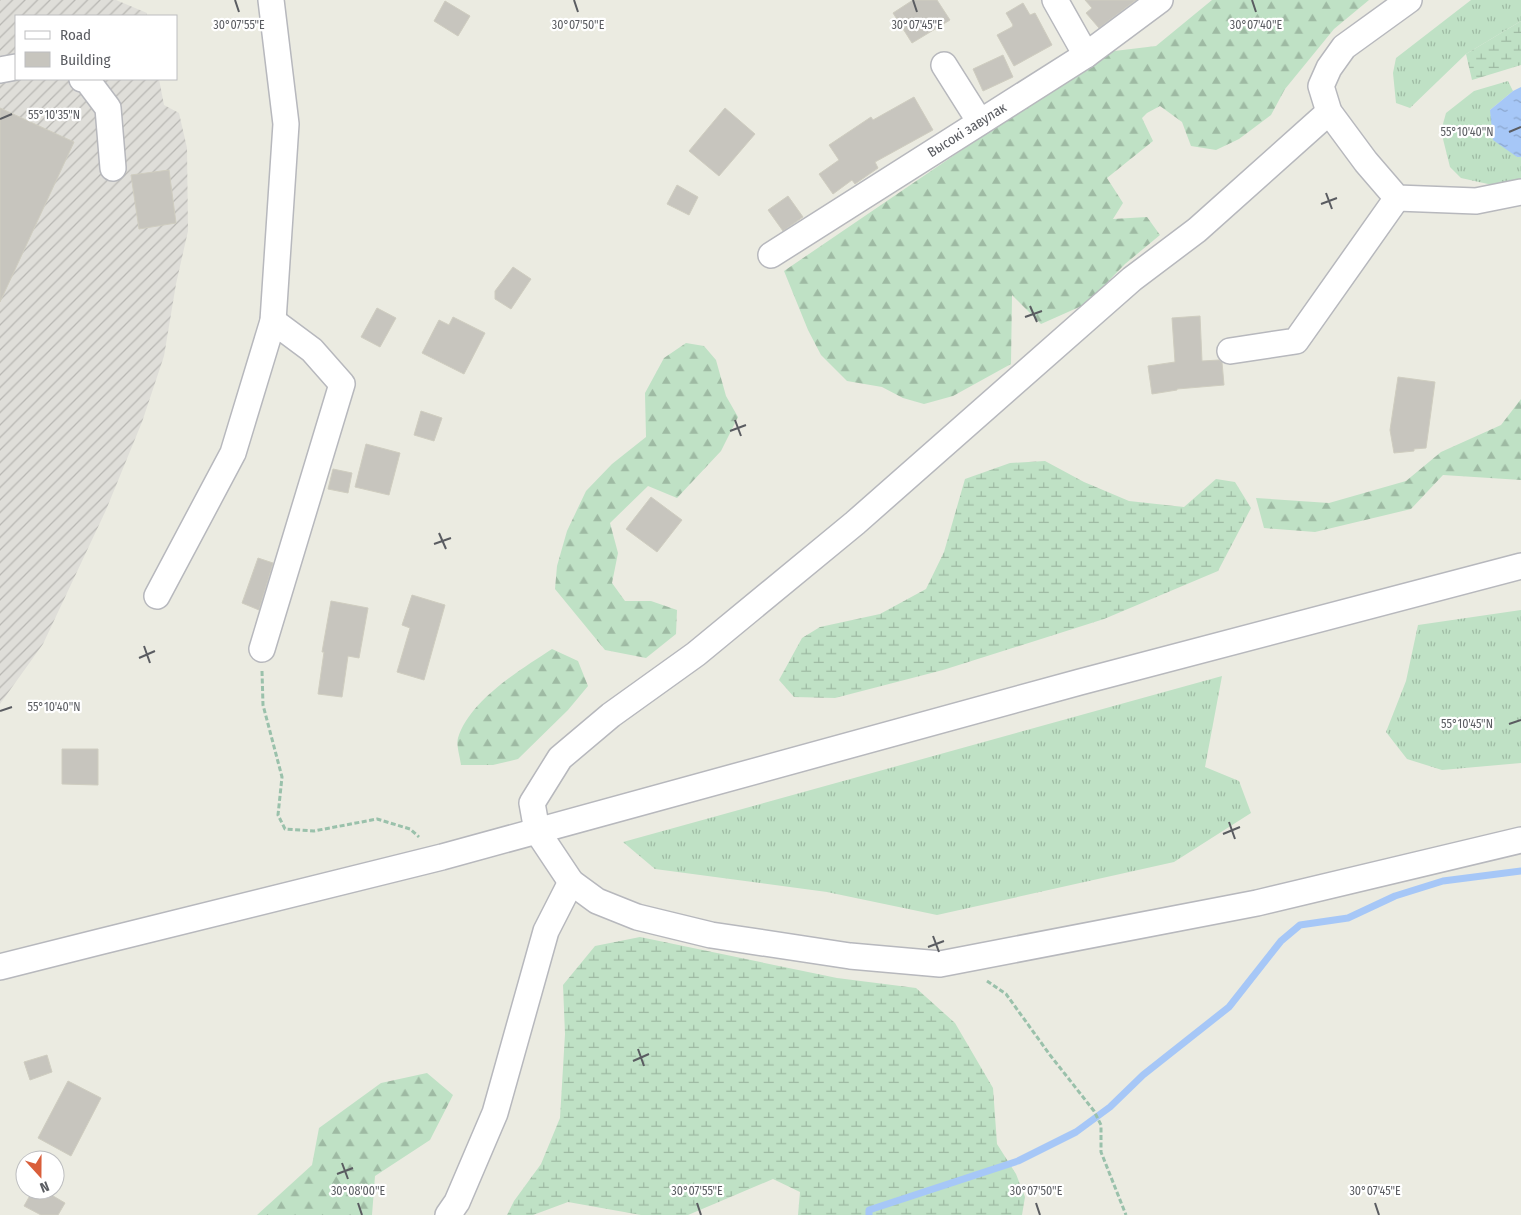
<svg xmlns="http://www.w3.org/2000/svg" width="1521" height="1215" font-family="'Fira Sans Condensed',sans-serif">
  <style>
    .industrial { fill: url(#industrial-furrows) }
    .grass { fill: url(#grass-tufts) }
    .forest { fill: url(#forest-firs) }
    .wetland { fill: url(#wetland-marsh) }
    .water { fill: url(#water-ripples) }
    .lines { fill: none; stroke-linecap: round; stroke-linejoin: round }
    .stream { stroke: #a6c7f7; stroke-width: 7 }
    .building { fill: #c7c5be; stroke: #cfcdc0 }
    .minor-casing { stroke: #b7b8bd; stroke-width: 28 }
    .path { stroke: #9ac1ab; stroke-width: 3; stroke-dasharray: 5 2.5; stroke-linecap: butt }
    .minor { stroke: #fff; stroke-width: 25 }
    .ticks { fill: none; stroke: #5a5c61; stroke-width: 2 }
    .labels { text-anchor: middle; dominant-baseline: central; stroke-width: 4.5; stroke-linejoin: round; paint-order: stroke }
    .street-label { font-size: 14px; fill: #5a5c61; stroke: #fff }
    .ticks-label { font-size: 12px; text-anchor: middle; fill: #5a5c61; stroke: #fff; stroke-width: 4.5; stroke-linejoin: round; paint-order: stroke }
  </style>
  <defs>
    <pattern id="industrial-furrows" width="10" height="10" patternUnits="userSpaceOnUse" patternTransform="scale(1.25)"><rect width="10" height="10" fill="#dfded9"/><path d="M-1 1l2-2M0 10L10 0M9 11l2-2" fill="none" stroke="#b8b7b3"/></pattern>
    <pattern id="grass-tufts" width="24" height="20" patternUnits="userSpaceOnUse" patternTransform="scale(1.25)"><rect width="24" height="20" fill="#bfe1c5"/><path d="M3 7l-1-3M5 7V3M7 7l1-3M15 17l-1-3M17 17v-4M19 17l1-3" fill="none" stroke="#9ebaa3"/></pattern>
    <pattern id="forest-firs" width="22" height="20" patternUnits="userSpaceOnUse" patternTransform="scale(1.25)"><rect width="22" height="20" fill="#bfe1c5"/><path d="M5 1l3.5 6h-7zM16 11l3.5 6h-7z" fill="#9ebaa3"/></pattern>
    <pattern id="wetland-marsh" width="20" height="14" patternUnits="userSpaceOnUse" patternTransform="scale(1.25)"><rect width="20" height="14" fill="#bfe1c5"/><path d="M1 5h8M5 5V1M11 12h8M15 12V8" fill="none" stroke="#9ebaa3"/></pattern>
    <pattern id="water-ripples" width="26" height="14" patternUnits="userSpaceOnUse" patternTransform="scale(1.25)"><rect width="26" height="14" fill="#a6c7f7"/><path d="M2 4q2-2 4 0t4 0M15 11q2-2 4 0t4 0" fill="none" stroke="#8aa5cb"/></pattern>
  </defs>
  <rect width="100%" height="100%" fill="#ebebe1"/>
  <polygon class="industrial" points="0,0 116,0 147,13 147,16 16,16 16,79 159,79 164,105 179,113 187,148 188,231 176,284 164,356 142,422 106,510 43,644 0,704"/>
  <g class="grass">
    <polygon points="1471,0 1521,0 1521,21 1466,54 1410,108 1396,103 1393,73 1396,58"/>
    <polygon points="1508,81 1513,91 1490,110 1517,157 1521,157 1521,180 1497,186 1461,178 1450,167 1441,131 1446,113 1474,91"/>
    <polygon points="1521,610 1521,763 1442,770 1407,759 1386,732 1406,681 1418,625"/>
    <polygon points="1222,676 1205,767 1239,781 1251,813 1174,862 937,915 827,892 655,869 623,842"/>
  </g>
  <g class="forest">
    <polygon points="1212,0 1369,0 1334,29 1285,89 1271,115 1239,139 1216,150 1191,146 1182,122 1160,106 1147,113 1142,118 1153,141 1107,178 1123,203 1113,219 1147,217 1160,235 1125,264 1086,304 1041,324 1012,295 1011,364 953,396 924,404 903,398 882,387 847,381 821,355 808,330 784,271 1106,52 1156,46"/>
    <polygon points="686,343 704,346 716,360 726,396 738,417 721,451 677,498 648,486 610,523 618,553 612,583 625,601 651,601 677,610 676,634 646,658 605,650 555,589 557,566 567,531 586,491 612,464 646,437 645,393 664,358"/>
    <polygon points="1521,399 1521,480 1443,475 1411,509 1315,532 1264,528 1256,498 1329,503 1406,481 1441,452 1501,425"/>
    <path d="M552 649 578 661 588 686 568 710 518 759 493 765H461C460 757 456 745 458 738 470 700 520 670 552 649Z"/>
    <polygon points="427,1073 453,1095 430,1140 375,1176 372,1215 257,1215 312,1165 319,1128 381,1083"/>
  </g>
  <g class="wetland">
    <polygon points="1521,21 1521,65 1472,80 1466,54"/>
    <polygon points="1045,461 1084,482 1129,501 1184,507 1216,479 1235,482 1251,508 1218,571 1104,619 943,670 835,698 794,697 779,680 802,638 820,627 880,614 926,589 944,552 965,479 1010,463"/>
    <polygon points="640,937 837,978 916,988 955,1023 993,1088 997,1144 1016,1174 1025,1197 1022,1215 798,1215 800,1192 773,1179 688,1215 641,1215 568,1202 533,1215 507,1215 514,1201 541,1164 560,1118 565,1034 563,985 595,946"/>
  </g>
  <polygon class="water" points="1521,87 1521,157 1517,157 1493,140 1490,110 1513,91"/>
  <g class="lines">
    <polyline class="stream" points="869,1215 869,1210 1018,1161 1076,1132 1110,1107 1143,1075 1229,1007 1281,941 1300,925 1348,918 1395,896 1443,881 1521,871"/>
  </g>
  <g class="building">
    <polygon points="913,0 937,0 950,20 912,43 893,13"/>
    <polygon points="1085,0 1136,0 1099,28 1086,13 1092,8"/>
    <polygon points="445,1 470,16 458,36 434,21"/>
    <polygon points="1023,3 1030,15 1035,13 1052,45 1014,66 997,35 1012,27 1013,25 1006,13"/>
    <polygon points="1003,55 1013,77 983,91 973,69"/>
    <polygon points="914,97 933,130 875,162 878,168 855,184 852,180 833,194 819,174 839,160 829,145 871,117 873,120"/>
    <polygon points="0,108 74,142 0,302"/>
    <polygon points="725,108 755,134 719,176 689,151"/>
    <polygon points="169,170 176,223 139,229 131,175"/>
    <polygon points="677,185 698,197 689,215 667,204"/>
    <polygon points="788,196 803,217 783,231 768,210"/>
    <polygon points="513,267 531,279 511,309 495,299 495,291"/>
    <polygon points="377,308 396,318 380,347 361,337"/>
    <polygon points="1200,316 1202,361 1219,360 1222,362 1224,385 1177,389 1177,390 1152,394 1148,366 1175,362 1172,318"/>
    <polygon points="453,317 485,333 464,374 422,353 439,320 449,325"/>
    <polygon points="1398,377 1435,382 1426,448 1414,449 1414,451 1394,453 1390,430"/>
    <polygon points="421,411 442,418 434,441 414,435"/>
    <polygon points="366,444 400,453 389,495 355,487"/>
    <polygon points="333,469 352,473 348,493 328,489"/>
    <polygon points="651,497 682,520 657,552 626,529"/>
    <polygon points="258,558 273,563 259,610 242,603"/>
    <polygon points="412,595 445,605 424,680 397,672 410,628 402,625"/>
    <polygon points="331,601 368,608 359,658 348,656 342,697 318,694 324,652 322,652"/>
    <polygon points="62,749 98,749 98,785 62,784"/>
    <polygon points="47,1055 52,1072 30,1080 24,1062"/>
    <polygon points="68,1081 101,1098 71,1156 38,1138"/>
    <polygon points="33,1190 43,1190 65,1203 58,1215 41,1215 24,1206"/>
  </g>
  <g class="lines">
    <g class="minor-casing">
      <g id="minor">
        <polyline points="1055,0 1086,55"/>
        <polyline points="1409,0 1344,47 1329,68 1321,86 1329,112 1366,162 1397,198 1476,201 1521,192"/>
        <polyline points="944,65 980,122"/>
        <polyline points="0,70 16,67"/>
        <polyline points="82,79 87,80 108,108 113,168"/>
        <polyline points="1329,112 1197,230 1132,279 855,523 696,654 611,715 560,758 532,803 537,831 571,882 597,901 637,917 711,935 850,956 940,964 1257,903 1521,840"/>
        <polyline points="771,255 1086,55 1160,0"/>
        <polyline points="1230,351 1296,341 1397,198"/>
        <polyline points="157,596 233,453 273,321 286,124 271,0"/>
        <polyline points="262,649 342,384 312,350 273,321"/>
        <polyline points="0,967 99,942 442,857 1080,682 1521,566"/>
        <polyline points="448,1215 457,1202 495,1113 546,931 571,882"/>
      </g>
    </g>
    <g class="path">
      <polyline points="262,671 263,705 282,777 278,815 285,829 314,831 377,819 410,829 419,837"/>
      <polyline points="987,981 1006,994 1050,1055 1094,1111 1101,1125 1101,1152 1126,1215"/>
    </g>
    <use href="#minor" class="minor"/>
  </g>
  <path class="ticks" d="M235 0 239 12M574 0 578 12M913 0 917 12M1252 0 1256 12M0 119 12 114M1509 132 1521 127M1326 193 1332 209M1321 204 1337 198M1030 306 1037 322M1025 317 1042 311M735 420 741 436M730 431 746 425M439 533 446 549M434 544 451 538M144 646 150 663M139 658 155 651M0 711 12 707M1509 724 1521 720M1229 822 1235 839M1223 834 1240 827M933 936 939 952M928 947 944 941M638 1049 644 1066M633 1061 649 1054M342 1163 348 1179M337 1174 353 1168M358 1203 362 1215M697 1203 701 1215M1036 1203 1040 1215M1375 1203 1379 1215"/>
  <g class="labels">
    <g class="street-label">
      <text transform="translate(967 130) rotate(-32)">Высокі завулак</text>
    </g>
  </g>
  <g class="ticks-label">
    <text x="239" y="29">30°07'55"E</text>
    <text x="578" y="29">30°07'50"E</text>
    <text x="917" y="29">30°07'45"E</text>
    <text x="1256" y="29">30°07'40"E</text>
    <text x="54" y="119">55°10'35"N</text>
    <text x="1467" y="136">55°10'40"N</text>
    <text x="54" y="711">55°10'40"N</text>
    <text x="1467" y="728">55°10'45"N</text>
    <text x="358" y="1195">30°08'00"E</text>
    <text x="697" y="1195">30°07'55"E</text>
    <text x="1036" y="1195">30°07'50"E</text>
    <text x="1375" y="1195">30°07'45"E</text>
  </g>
  <rect x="15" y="15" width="162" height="65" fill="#ffffff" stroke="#bdbec0"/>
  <rect x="25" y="31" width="25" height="8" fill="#ffffff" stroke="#bdbec0"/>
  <text x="60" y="40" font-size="15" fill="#5a5c61">Road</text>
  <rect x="25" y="52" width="25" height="15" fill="#c7c5be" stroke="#bdbec0"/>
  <text x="60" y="65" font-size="15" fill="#5a5c61">Building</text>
  <g transform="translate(40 1175) rotate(159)"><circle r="24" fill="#ffffff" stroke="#bdbec0"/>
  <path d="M0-4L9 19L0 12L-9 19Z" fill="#d95e3a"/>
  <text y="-8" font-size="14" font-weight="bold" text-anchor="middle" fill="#5a5c61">N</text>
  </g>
</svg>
